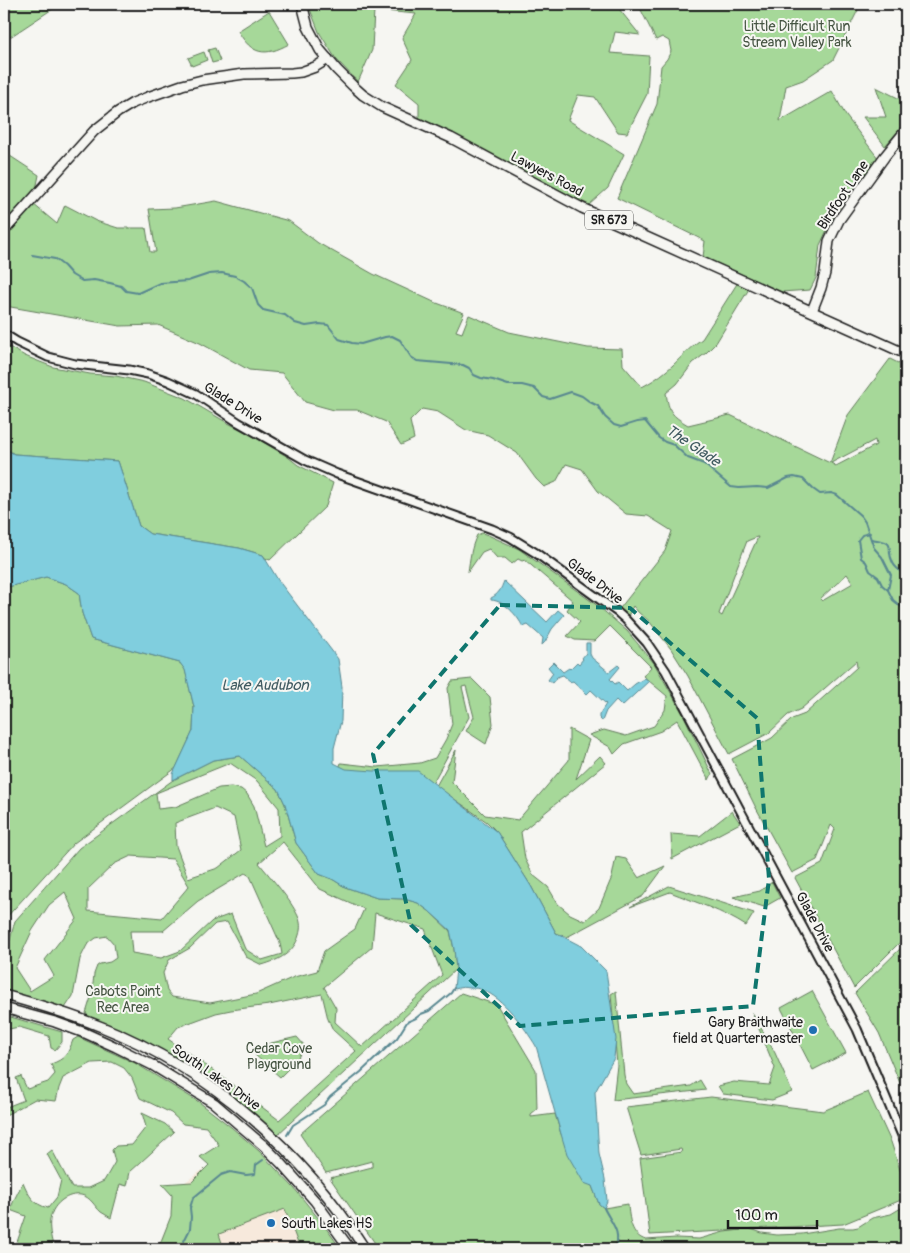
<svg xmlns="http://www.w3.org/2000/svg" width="910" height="1253" font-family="Pangolin,sans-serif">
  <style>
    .built { fill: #f7e9dc }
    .green { fill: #a6d899; stroke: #617a5a; fill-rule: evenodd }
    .water { fill: #80cede; stroke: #588790 }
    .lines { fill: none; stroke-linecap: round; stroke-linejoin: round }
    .stream { stroke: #588790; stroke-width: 2 }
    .minor-casing { stroke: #1c1c1c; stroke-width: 11 }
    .major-casing { stroke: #1c1c1c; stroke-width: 12 }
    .minor { stroke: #f6f6f2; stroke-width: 7 }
    .major { stroke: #f6f6f2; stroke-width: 9 }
    .marked { fill: none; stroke: #0f766e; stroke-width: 4; stroke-dasharray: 10 6; stroke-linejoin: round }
    .poi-dot { fill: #1f6fb2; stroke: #f6f6f2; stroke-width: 2 }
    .labels { text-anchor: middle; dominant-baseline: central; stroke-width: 4; stroke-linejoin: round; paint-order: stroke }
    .shield { fill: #f6f6f2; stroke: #5d5d5c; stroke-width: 1 }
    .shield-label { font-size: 12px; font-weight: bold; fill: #1c1c1c }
    .park-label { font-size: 14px; fill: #455442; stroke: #f6f6f2 }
    .street-label { font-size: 14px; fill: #1c1c1c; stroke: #f6f6f2 }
    .poi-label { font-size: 14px; fill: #1c1c1c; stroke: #f6f6f2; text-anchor: end }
    .water-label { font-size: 15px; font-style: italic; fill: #3f5a60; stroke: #f6f6f2 }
  </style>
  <rect width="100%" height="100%" fill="#f6f6f2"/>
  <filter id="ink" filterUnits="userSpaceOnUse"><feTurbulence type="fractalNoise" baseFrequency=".02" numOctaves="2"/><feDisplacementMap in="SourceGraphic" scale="10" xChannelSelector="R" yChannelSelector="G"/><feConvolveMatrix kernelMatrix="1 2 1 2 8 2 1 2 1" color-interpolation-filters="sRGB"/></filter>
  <g filter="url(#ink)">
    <polygon class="built" points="245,1141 323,1224 341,1249 157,1249 185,1182"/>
    <g class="green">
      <polygon points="4,4 60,4 4,41"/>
      <polygon points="308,4 615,4 640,35 615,32 610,53 649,56 647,94 627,133 618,132 595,97 578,95 568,120 624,154 608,188 589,205 419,119 419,103 396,84 412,60 402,38 416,14 374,10 372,50 358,82 336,59 319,32"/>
      <polygon points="638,4 858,4 860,6 833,60 803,80 786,86 780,121 832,91 846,116 878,158 835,213 820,245 816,278 810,290 781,292 703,257 705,241 617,198 657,104 661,66 667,59 671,51 669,41 662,37 656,40"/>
      <path d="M269 11 289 44C265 57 252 55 238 31Z"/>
      <polygon points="215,48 220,61 212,63 208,50"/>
      <polygon points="204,52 207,60 192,66 188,58"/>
      <polygon points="876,87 902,100 906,92 906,122 885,146 863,117 886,117"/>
      <path d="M4 152 39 175 33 204 57 224 65 205 96 221 118 228H146L150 252H156L149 209 175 208 216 201 289 221 318 243 373 274 434 302 464 313 456 331 462 333 469 315 509 332 588 348 622 349 623 365 642 387C651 382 659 377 666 371 679 361 688 348 702 339L740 279 752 284 716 343 706 353 693 363 677 384 666 393C669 412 671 415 688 425L730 415 830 463 848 415 890 359 906 367V936L854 988 795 878 822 864 835 829 831 825 817 860 792 873 755 806 732 759 772 738 792 719 805 714 857 667 856 661 801 709 788 715 769 733 729 754 688 676 671 649 649 621 639 613 633 606 626 620 617 612 665 551 672 531 648 516 626 514 598 491 582 469 566 464 556 482 544 487 536 479 517 453 488 435 466 430 438 412 422 409 410 421 414 439 401 445 386 422 357 410H334L305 402 282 373 249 370 200 343 158 325 120 326 5 306 4 305V237L16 223 4 235ZM875 440 876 445 836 466 831 463ZM757 537H758L722 616 719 614 747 541ZM847 574 853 583 822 601 820 599Z"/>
      <polygon points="4,344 25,356 53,367 90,374 116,376 144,382 185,398 226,422 248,433 288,457 298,465 333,483 326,506 270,560 265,558 263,555 239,548 150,534 139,526 118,461 14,454 4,447"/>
      <path d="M482 533 488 535 519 549 598 606 627 631 654 663 683 714 712 774 709 780 677 720 661 731 624 744 614 754 610 747 589 735 604 730 626 736 654 726 665 710 667 696 643 676 651 667 610 626 595 641 575 640 567 636 580 622 567 610 573 601 525 560 522 561 518 559 512 564 505 558H497L489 549 482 552 468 572C470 559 471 547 477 535Z"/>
      <polygon points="46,577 66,584 79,593 82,613 91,639 180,663 185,669 194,707 193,731 176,768 74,843 4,920 4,588"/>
      <polygon points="472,679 490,697 493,724 486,744 466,731 474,717 466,686 462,687 469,717 432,784 337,773 341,763 377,767 420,763 435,758 446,739 452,724 448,688 452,681"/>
      <polygon points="569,729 589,740 576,779 600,756 606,763 521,832 525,859 533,875 548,887 558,904 570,914 585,921 599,908 612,877 616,857 626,859 639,878 665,866 643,896 567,937 556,933 531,886 497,832 487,822 436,786 456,750 452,782 485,815 518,820 569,760"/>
      <path d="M240 756 278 789 285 804 296 843 319 874 332 879 345 887 377 898 404 899 418 903 429 911 450 931 454 949 456 969 277 1135 240 1101 199 1071 155 1047 89 1018 86 1013 87 1010 92 994 94 974 97 966 100 964 110 962 116 958 114 944 107 936 96 938 87 945 80 959 73 996 65 1008 4 990V962L15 921 79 848 173 780 213 760ZM230 763 257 781 279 808 280 836 264 846 254 806 247 794 241 789 231 787 219 788 175 807 158 809 156 793ZM215 808 234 817 241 850 218 868 188 878 176 846 175 823ZM283 842 320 889 364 909 355 929 324 951 317 971 294 977 256 994 210 1003 172 997 167 991 163 973 169 960 190 948 215 924 227 922 246 957 262 965C279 960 294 953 299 935 301 928 301 923 298 916 291 900 271 878 259 863ZM131 856 173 859 189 886 162 918 88 911V889L114 864ZM245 873 250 876 280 943 282 954 262 960 245 949 231 914 212 921 180 951 161 958 132 953 130 931H163L198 901ZM65 892 77 919 45 960 54 976 30 991 15 968 32 931 49 905ZM375 913 425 929 442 975 362 1047 335 1022 336 1008 324 987 372 947ZM322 994 328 1019 333 1030 356 1051 279 1120 221 1076 168 1039 178 1027 216 1013 231 1010 269 1005Z"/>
      <polygon points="732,811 740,823 672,859 671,834 700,836"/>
      <polygon points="772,882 780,898 764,907 733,897 760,891"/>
      <path d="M669 886 754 913 746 926C723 911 695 902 670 892L630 907Z"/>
      <polygon points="906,943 906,1100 905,1095 879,1033 855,993"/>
      <polygon points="616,991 624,1075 626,1084 633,1094 691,1086 700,1080 706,1090 613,1100 617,1065 611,994"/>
      <polygon points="812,991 846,1053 813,1070 781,1008"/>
      <path d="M461 993 497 1005 536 1070 537 1109 531 1114V1117L555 1114 561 1134 592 1186 599 1204 604 1208 628 1204C629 1218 631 1236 646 1240L676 1238 699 1239 724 1232 741 1230 650 1235 640 1158 682 1152 681 1149 641 1155 626 1107 711 1097 823 1111 868 1092 891 1142 906 1188V1198L843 1224 751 1229 762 1233 777 1235 802 1234 839 1228H853L858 1227 872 1218 891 1214 906 1205V1249H379L330 1178 372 1167V1161L326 1173 300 1134Z"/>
      <polygon points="752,1012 775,1053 792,1092 772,1100 723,1094 718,1086 734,1082 769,1085 775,1068"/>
      <polygon points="4,1015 62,1032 62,1042 55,1050 51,1048 49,1036 19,1027 4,1030"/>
      <path d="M78 1037 135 1063 199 1102 231 1127 259 1151 294 1188 323 1224 341 1249H300L285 1209 219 1234 224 1249H158L171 1216 172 1195 162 1184 192 1182 209 1165 200 1157 219 1145 206 1127 183 1124 171 1113 140 1098 132 1078 124 1068 112 1062 92 1063 63 1078 59 1088 56 1101 35 1099 4 1116V1108L24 1100 16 1078 21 1076 27 1089 48 1082 55 1074 51 1064C65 1059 68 1054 73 1040Z"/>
      <polygon points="297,1037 304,1045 297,1060 280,1077 255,1055 267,1044"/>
      <path d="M142 1113 165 1124 174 1132 130 1172 127 1186 120 1184 111 1218C108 1216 104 1214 101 1212 94 1206 91 1197 81 1195 74 1194 68 1196 62 1200 45 1213 49 1231 54 1249H11L15 1248 26 1216 10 1210 14 1200 23 1182C29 1196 33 1204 48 1208L57 1197 61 1180 47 1154 52 1150 72 1188H89L104 1181 115 1162 112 1150 116 1146 132 1145 146 1127Z"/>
    </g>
    <g class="water">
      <path d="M4 448 14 454 118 461 139 526 150 534 239 548 263 555 278 580 338 659 342 687 341 721 334 748V763L346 769 374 771H418L497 832 531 886 556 933 581 946 606 971 616 1039 614 1058 595 1092 599 1154 605 1179 607 1201 604 1208 599 1204 592 1186 584 1183 567 1154 561 1134 536 1046C525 1028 503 997 482 990 479 988 474 988 470 988 464 987 461 987 455 989L454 988 456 969 454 949 450 930 429 911 418 903 404 899 377 898 345 887 332 879 319 874 296 843 285 804 278 789 240 756 213 760 173 780V774L193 731 194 707 185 670 180 663 91 639 82 613 79 593 66 584 46 577 4 588Z"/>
      <path d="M504 581 547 622 558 610 564 615 552 629 545 642 542 645 543 638 528 625 523 627C517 615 505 601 491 600V598C499 594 501 589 504 581Z"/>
      <polygon points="586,643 590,643 590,654 592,658 609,672 618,665 620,667 610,679 615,684 618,682 627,691 635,684 645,678 649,681 622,706 616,700 606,711 602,721 599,718 599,715 606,704 591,690 587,694 573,681 571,682 563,675 557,677 552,683 548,680 553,673 548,667 553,662 563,672 569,668 570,669 577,662 579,664 583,659 582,658 586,653"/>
    </g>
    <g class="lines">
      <g class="stream">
        <polyline points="32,255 55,259 64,266 72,275 82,281 94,280 110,283 121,286 126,291 138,293 160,283 188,281 209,274 222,273 235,276 244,281 252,288 258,305 263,310 285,315 295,323 306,326 320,324 328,325 339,339 352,343 361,344 385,337 392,336 400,340 411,357 417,361 463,365 469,368 474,375 481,378 493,380 508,385 522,385 534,388 543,397 550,399 571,392 582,396 590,402 598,406 605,417 614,425 621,427 637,422 645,421 659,438 665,442 674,445 688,458 704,464 731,487 739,488 757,487 768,488 788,478 794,477 803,479 813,489 820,494 831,493 837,495 861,516 865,522 874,548 882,557 891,575 888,590"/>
        <polyline points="870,533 862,535 858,540 861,558 866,562 870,571 878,577 882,585 888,590 893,600 904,609 906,618"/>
        <path d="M871 539C900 543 884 546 893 563 896 570 904 571 906 579"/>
        <path d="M906 582C904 586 901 591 906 595"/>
        <polyline points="900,605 905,603 906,600"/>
        <polyline points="906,638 901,640 906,657"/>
        <polyline points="287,1135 293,1125 324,1105 330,1097 361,1072 397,1038 407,1022 416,1018 421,1014 429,1011 451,993 454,988"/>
        <path d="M604 1208C611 1223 622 1231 615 1249"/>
        <polyline points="180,1249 190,1229 191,1217 190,1208 193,1198 221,1175 230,1172 246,1175 255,1174 256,1165 263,1160"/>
      </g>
      <g class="minor-casing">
        <polyline id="minor" points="4,334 17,342 48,357 75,364 129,370 148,374 168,381 196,394 238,422 305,460 337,474 492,529 510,537 536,553 617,612 626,620 647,643 666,671 857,1029 906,1145"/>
      </g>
      <g class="major-casing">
        <g id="major">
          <polyline points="302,4 308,27 320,50 337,70 353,86 363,95 382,107 451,138 582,208 906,354"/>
          <polyline points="4,231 94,131 118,112 133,103 148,97 182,85 202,80 244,74 292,73 301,72 315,67 328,59"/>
          <polyline points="812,311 821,288 825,273 829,241 839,220 885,156 906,130"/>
          <path d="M4 995C37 1004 70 1014 102 1027 210 1070 303 1151 365 1249"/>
          <polyline points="4,1008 55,1022 85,1033 116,1047 152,1065 214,1103 264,1146 281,1163 315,1201 350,1249"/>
        </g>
      </g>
      <use href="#minor" class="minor"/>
      <use href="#major" class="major"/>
    </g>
  </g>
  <path class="marked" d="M500 605 630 608 757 718 769 879 753 1006 520 1026 411 925 373 754Z"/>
  <g class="poi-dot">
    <circle cx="813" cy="1030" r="5"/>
    <circle cx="271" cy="1223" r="5"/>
  </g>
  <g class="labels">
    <rect class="shield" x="585" y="210.5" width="48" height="19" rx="4"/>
    <g class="shield-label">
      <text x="609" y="220">SR 673</text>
    </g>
    <g class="park-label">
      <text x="797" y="26">Little Difficult Run<tspan x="797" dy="16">Stream Valley Park</tspan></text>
      <text x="123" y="991">Cabots Point<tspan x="123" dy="16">Rec Area</tspan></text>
      <text x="279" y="1048">Cedar Cove<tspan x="279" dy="16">Playground</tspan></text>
    </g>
    <g class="street-label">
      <text transform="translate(547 174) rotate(28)">Lawyers Road</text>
      <text transform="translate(843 195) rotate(-56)">Birdfoot Lane</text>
      <text transform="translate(233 403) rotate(32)">Glade Drive</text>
      <text transform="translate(595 581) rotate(37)">Glade Drive</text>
      <text transform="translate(815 922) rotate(62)">Glade Drive</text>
      <text transform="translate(216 1077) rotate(35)">South Lakes Drive</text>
    </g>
    <g class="poi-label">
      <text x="803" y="1022">Gary Braithwaite<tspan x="803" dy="16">field at Quartermaster</tspan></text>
      <text x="281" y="1223" text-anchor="start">South Lakes HS</text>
    </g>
    <g class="water-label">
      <text transform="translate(693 446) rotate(34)">The Glade</text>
      <text x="265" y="685">Lake Audubon</text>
    </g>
  </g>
  <rect width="910" height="1253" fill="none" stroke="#f6f6f2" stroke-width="20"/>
  <rect x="10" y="10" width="890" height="1233" fill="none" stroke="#1c1c1c" stroke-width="2" filter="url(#ink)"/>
  <path d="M728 1220v8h89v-8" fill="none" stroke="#1c1c1c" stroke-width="2.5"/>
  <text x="735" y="1220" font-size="15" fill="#1c1c1c" stroke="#f6f6f2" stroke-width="4" paint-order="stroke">100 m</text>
</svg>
